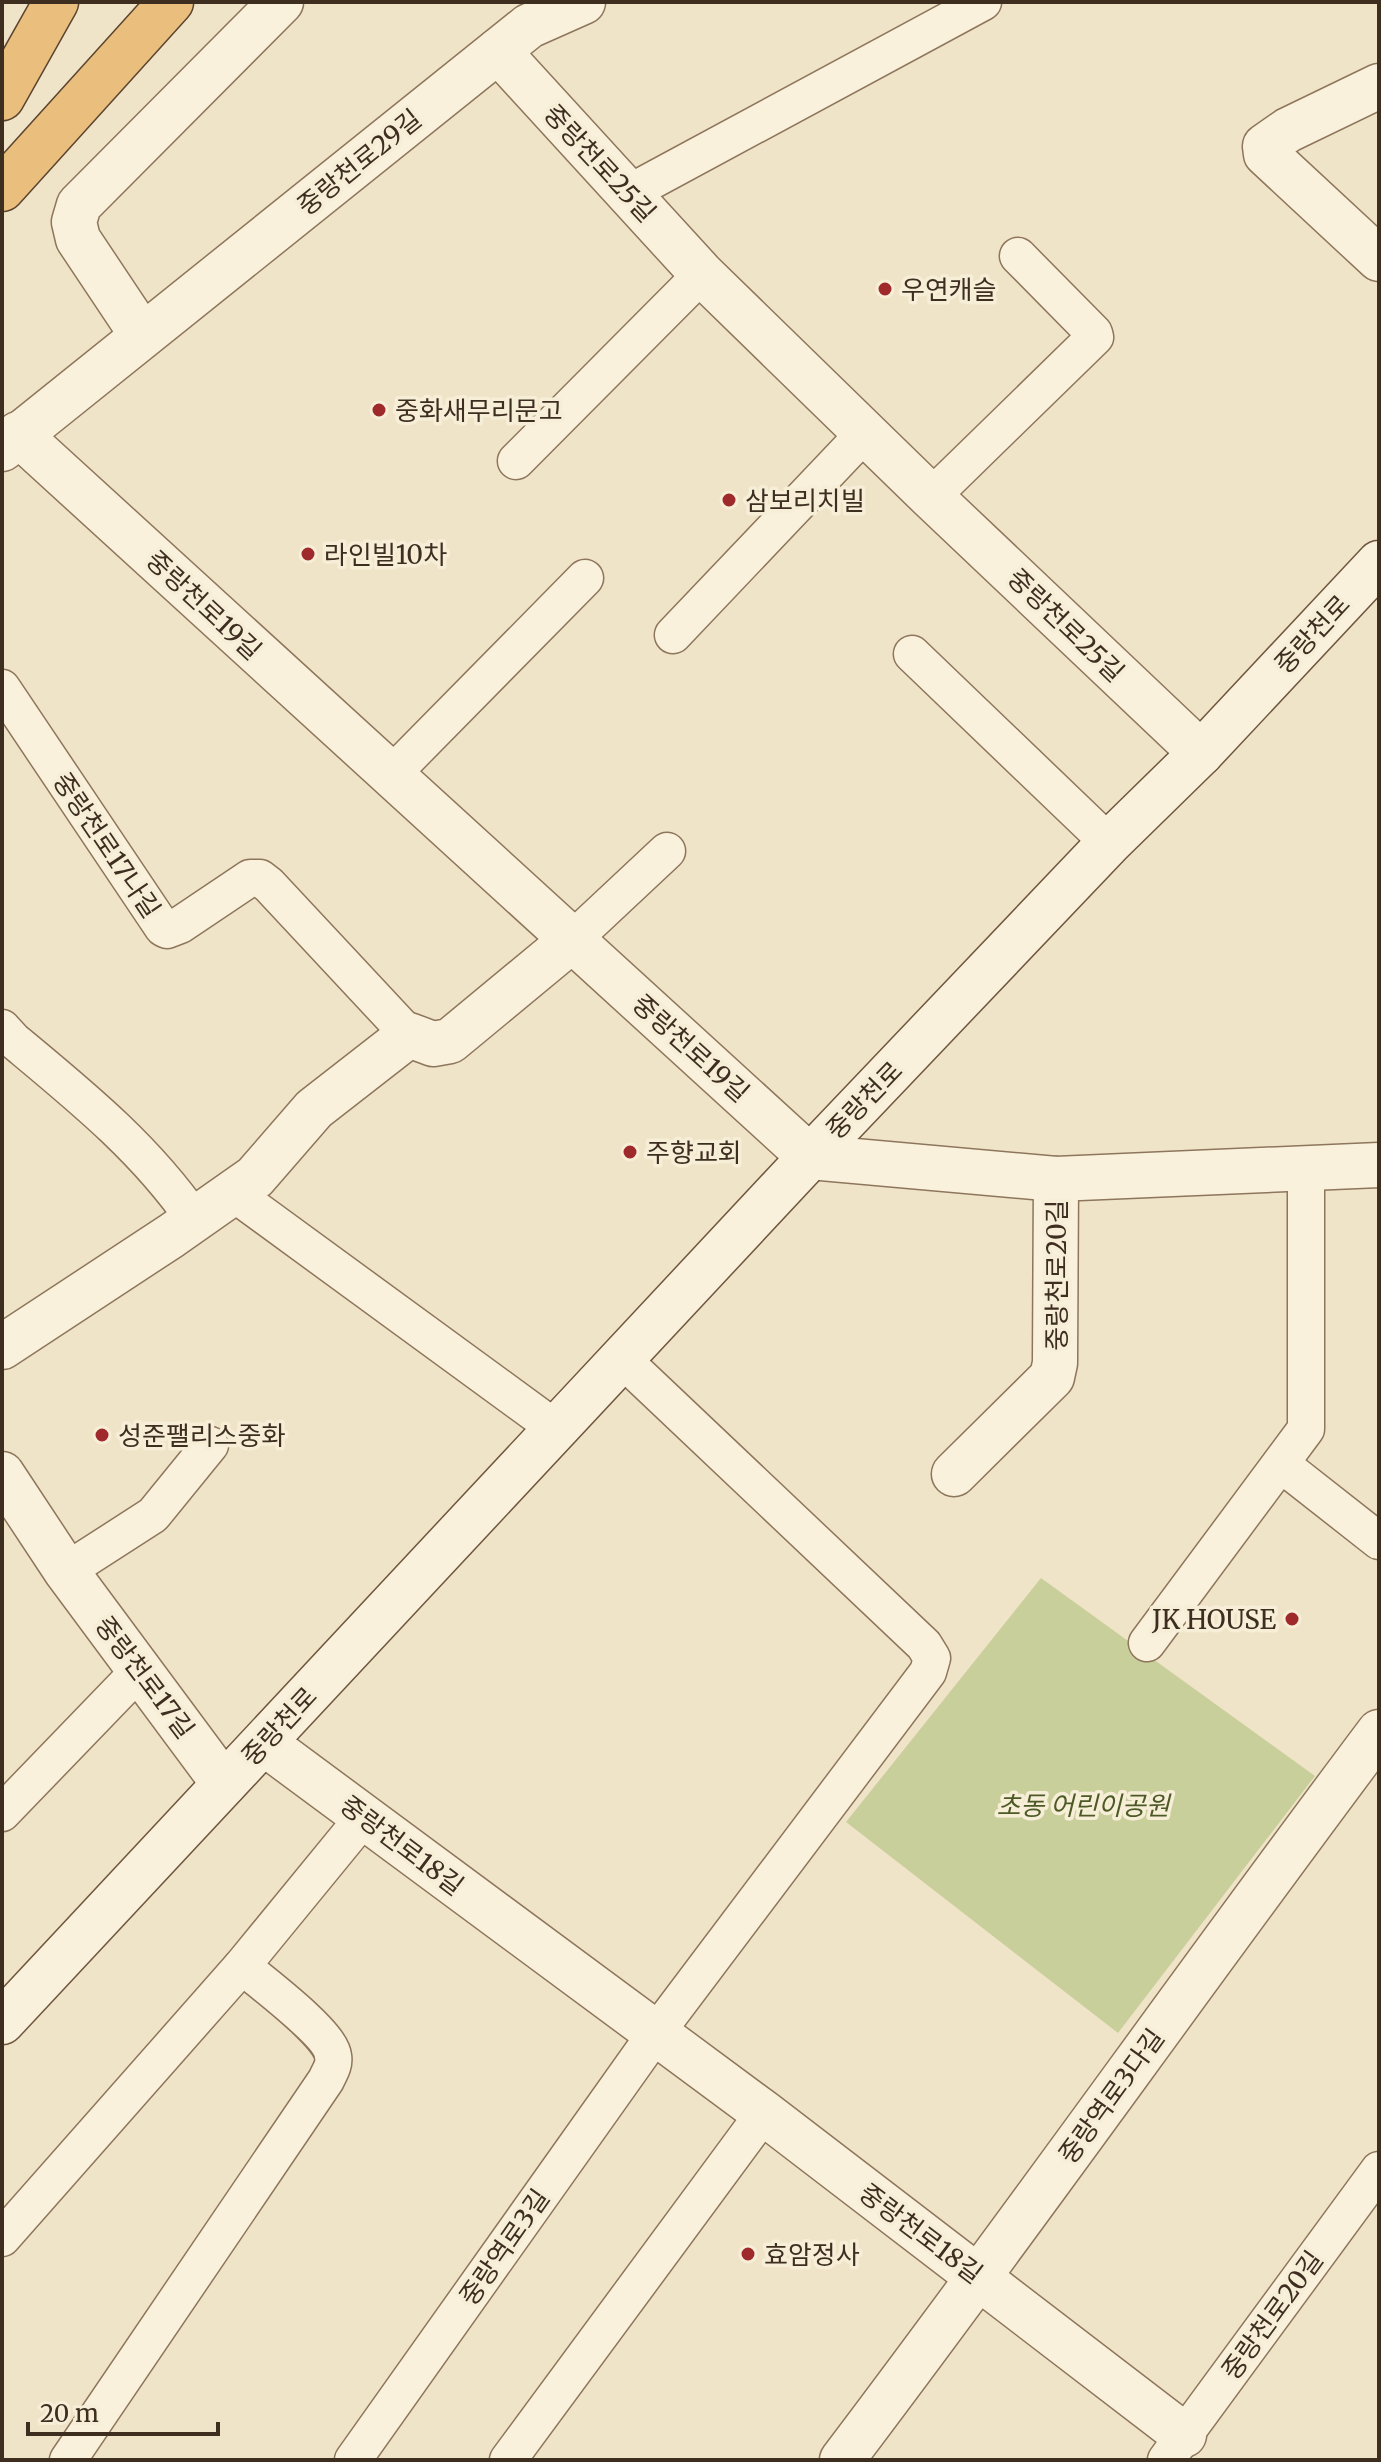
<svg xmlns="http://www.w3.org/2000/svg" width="1381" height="2462" font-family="Merriweather,'Noto Sans KR',serif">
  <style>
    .green { fill: #c9cf9b }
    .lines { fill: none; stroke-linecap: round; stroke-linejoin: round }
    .service-casing { stroke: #8d765c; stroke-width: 39 }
    .pedestrian-casing { stroke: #8d765c; stroke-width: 47 }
    .minor-casing { stroke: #8d765c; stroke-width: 47 }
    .secondary-casing { stroke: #6f573f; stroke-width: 47 }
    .trunk-casing { stroke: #5b4430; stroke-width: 47 }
    .service { stroke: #faf1dc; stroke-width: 36 }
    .pedestrian { stroke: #faf1dc; stroke-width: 44 }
    .minor { stroke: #faf1dc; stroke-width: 44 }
    .secondary { stroke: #faf1dc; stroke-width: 44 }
    .trunk { stroke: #eabe7c; stroke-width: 44 }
    .poi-dot { fill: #9e2a2b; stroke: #f7eed8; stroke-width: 3 }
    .labels { text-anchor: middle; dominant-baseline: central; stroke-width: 7; stroke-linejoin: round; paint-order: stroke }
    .street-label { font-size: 26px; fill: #3d2e20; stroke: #f7eed8 }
    .poi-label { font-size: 26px; fill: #3d2e20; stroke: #f7eed8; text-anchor: start }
    .park-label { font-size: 26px; font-style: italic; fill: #4d5a26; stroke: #f7eed8 }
  </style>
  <rect width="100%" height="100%" fill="#f0e4c8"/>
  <polygon class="green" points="1041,1578 1315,1776 1118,2033 846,1822"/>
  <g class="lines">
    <g class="service-casing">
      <g id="service">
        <polyline points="629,193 983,2"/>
        <polyline points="516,461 702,274"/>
        <polyline points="931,497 1095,337 1094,333 1018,256"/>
        <polyline points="673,635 865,433"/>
        <polyline points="912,654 1109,843"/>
        <polyline points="2,688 163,928 167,930 180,925 250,878 260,878 269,885 409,1035"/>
        <polyline points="390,776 585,578"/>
        <polyline points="572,940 667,851"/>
        <path d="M2 1028 13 1040C79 1095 144 1147 194 1219"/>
        <polyline points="232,1192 555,1428"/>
        <polyline points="1281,1464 1379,1541"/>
        <polyline points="66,1571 153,1515 210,1445"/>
        <polyline points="1147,1643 1306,1429 1306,1167"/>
        <polyline points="2,1813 140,1670"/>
        <polyline points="2,2238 242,1966 364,1817"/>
        <path d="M68 2460 326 2080C329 2073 335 2065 333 2056 331 2034 261 1982 242 1966"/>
        <polyline points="353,2460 656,2033 928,1672 932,1658 924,1645 621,1358"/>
        <polyline points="508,2460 764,2113"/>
        <polyline points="1166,2460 1379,2170"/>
      </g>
    </g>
    <g class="pedestrian-casing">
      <polyline id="pedestrian" points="142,335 78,239 74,222 79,205 281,2"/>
    </g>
    <g class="minor-casing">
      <g id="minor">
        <polyline points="498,51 702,274 931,497 1201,753"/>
        <polyline points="1379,86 1288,130 1265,146 1266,154 1379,259"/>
        <polyline points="18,434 810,1157 1056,1179 1379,1165"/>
        <polyline points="2,449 529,26 583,2"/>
        <polyline points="2,1347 171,1236 255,1177 314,1109 409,1035 433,1044 450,1041 572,940"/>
        <polyline points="2,1474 66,1571 224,1784"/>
        <polyline points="954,1474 1052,1377 1055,1363 1056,1179"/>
        <polyline points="264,1743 764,2113 1184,2435"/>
        <path d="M842 2460C1024 2220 1198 1973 1379 1732"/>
      </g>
    </g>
    <g class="secondary-casing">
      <polyline id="secondary" points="2,2022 810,1157 1109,843 1201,753 1379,563"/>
    </g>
    <g class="trunk-casing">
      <g id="trunk">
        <polyline points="2,98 56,2"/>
        <polyline points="2,189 171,2"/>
      </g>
    </g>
    <use href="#service" class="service"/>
    <use href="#pedestrian" class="pedestrian"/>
    <use href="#minor" class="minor"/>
    <use href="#secondary" class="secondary"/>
    <use href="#trunk" class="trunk"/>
  </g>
  <g class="poi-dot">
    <circle cx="885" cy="289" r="8"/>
    <circle cx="379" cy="410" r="8"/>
    <circle cx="729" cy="500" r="8"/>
    <circle cx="308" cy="554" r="8"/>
    <circle cx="630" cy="1152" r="8"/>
    <circle cx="102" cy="1435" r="8"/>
    <circle cx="1292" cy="1619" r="8"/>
    <circle cx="748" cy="2254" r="8"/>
  </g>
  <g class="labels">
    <g class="street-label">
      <text transform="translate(359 162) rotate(-39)">중랑천로29길</text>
      <text transform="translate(600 163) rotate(47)">중랑천로25길</text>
      <text transform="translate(204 605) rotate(43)">중랑천로19길</text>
      <text transform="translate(1066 625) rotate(44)">중랑천로25길</text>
      <text transform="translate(1312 634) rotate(-47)">중랑천로</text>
      <text transform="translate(107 845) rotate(56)">중랑천로17나길</text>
      <text transform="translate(691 1048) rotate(42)">중랑천로19길</text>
      <text transform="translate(864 1100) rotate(-46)">중랑천로</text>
      <text transform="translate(1056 1275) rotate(-90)">중랑천로20길</text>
      <text transform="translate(145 1677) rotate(53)">중랑천로17길</text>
      <text transform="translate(279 1726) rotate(-47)">중랑천로</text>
      <text transform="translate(402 1845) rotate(37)">중랑천로18길</text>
      <text transform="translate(1111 2096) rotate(-54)">중랑역로3다길</text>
      <text transform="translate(921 2233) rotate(37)">중랑천로18길</text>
      <text transform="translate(504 2247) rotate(-55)">중랑역로3길</text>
      <text transform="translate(1272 2315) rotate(-54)">중랑천로20길</text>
    </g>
    <g class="poi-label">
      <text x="901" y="289">우연캐슬</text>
      <text x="395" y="410">중화새무리문고</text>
      <text x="745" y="500">삼보리치빌</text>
      <text x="324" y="554">라인빌10차</text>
      <text x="646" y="1152">주향교회</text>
      <text x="118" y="1435">성준팰리스중화</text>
      <text x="1276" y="1619" text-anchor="end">JK HOUSE</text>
      <text x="764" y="2254">효암정사</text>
    </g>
    <g class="park-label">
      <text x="1083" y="1805">초동 어린이공원</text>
    </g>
  </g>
  <rect width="1381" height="2462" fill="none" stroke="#3d2e20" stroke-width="8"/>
  <path d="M28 2422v12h190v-12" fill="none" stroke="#3d2e20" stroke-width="4"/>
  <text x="40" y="2422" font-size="24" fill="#3d2e20" stroke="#f7eed8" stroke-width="6" paint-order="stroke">20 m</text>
</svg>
